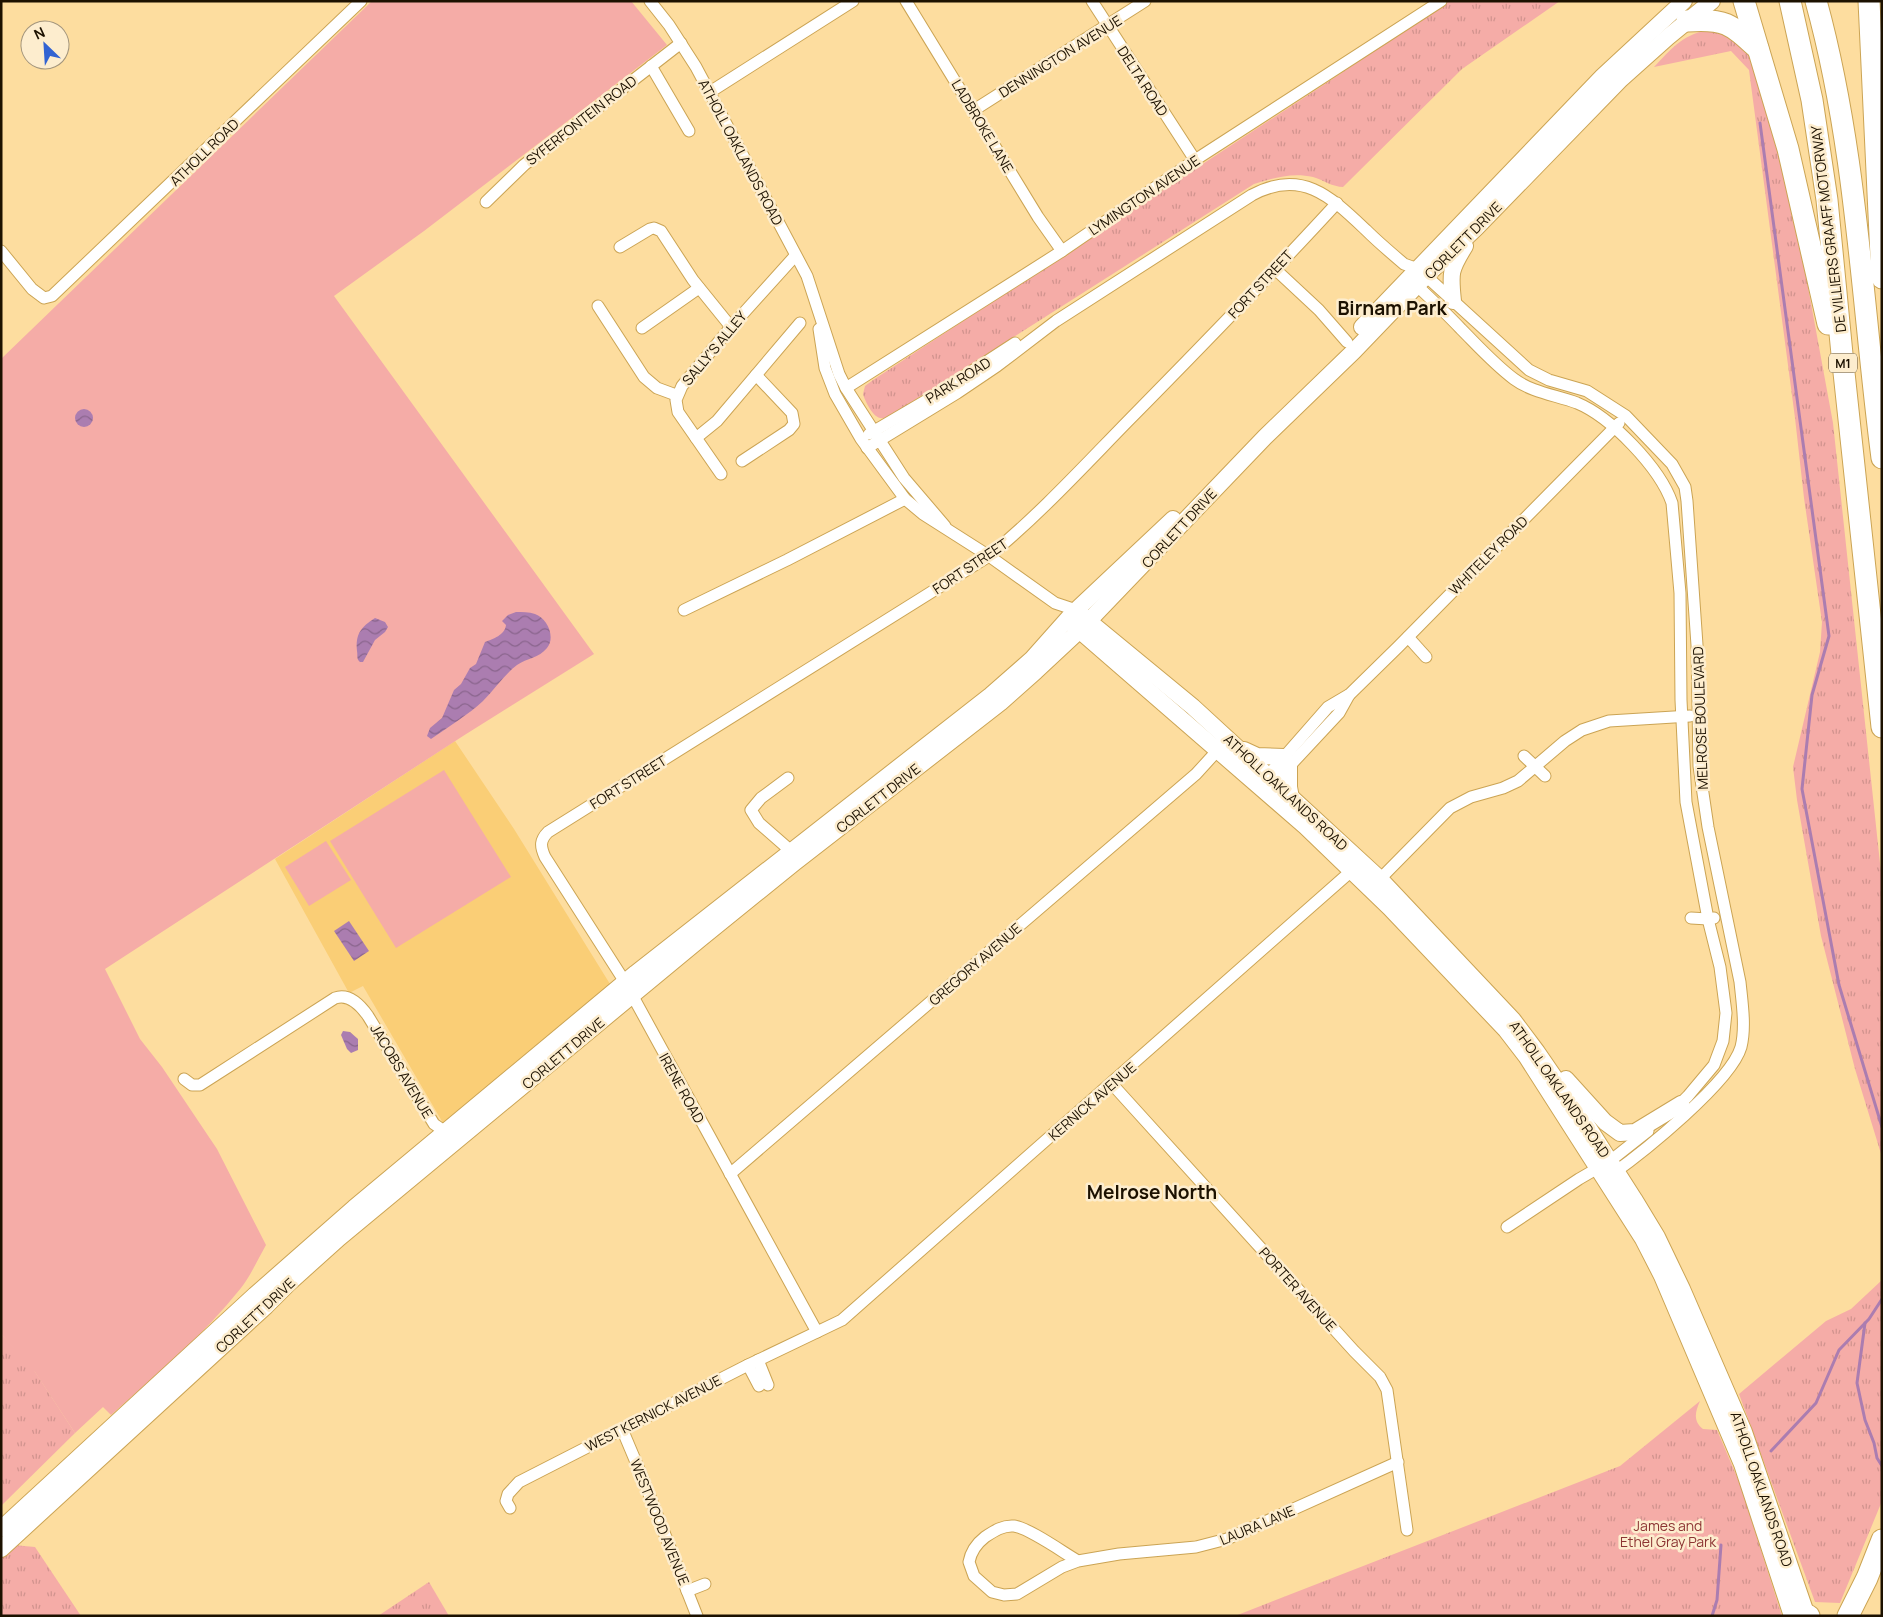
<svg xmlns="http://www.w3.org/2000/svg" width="1883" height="1617" font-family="Manrope,sans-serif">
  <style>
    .built { fill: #face76 }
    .green { fill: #f5aca7 }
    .park { fill: url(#park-tufts) }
    .water { fill: url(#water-waves) }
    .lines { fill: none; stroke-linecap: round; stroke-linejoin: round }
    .stream { stroke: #ab7db0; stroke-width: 3 }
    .street-casing { stroke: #cba454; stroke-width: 13 }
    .secondary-casing { stroke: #cba454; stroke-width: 18 }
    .highway-casing { stroke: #cba454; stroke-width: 23 }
    .street { stroke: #fff; stroke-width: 11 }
    .secondary { stroke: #fff; stroke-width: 16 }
    .highway { stroke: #fff; stroke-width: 21 }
    .labels { text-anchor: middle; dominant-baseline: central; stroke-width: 5; stroke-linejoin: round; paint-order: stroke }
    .shield { fill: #fdedce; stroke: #60533e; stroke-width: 1 }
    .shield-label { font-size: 12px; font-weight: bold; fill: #1c1100 }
    .street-label { font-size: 14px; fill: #1c1100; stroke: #fdedce }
    .park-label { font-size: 14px; fill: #8c3433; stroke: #fdedce }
    .district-label { font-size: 19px; font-weight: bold; fill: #1c1100; stroke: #fdedce }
  </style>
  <defs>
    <pattern id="park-tufts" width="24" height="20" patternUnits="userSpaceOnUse" patternTransform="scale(1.25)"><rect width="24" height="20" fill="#f5aca7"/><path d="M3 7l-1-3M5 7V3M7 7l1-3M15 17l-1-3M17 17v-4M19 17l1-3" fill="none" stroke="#d1938e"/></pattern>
    <pattern id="water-waves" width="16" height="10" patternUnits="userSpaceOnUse" patternTransform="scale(1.25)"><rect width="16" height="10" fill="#ab7db0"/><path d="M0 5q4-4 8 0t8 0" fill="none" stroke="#8a658d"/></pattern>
  </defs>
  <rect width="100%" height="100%" fill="#fddd9f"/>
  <polygon class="built" points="455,741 514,829 610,984 443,1123 363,986 349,993 275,859"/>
  <g class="green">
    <path d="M372 1H631L667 45 424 231 334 296 594 654 463 736 105 969 140 1039 162 1067 217 1149 266 1245C258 1259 251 1275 241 1288 203 1336 156 1375 111 1415L103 1407 75 1433 35 1372 1 1334V359Z"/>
    <polygon points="444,770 511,877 396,948 330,841"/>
    <polygon points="326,841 351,880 309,906 285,867"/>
  </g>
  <g class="park">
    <path d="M1448 1H1560L1462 69 1343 187C1333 187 1323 180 1313 177 1292 172 1274 178 1254 184L899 410C894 412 888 417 884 418 874 421 865 401 863 394L865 386 873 380 1334 78Z"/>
    <path d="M1707 30H1717L1749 48 1762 85 1799 238 1833 423 1882 882V1157L1855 1069 1821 936 1797 800 1793 767 1820 652 1822 622 1804 498 1795 418 1749 70 1731 51 1654 67C1671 49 1681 36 1707 30Z"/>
    <polygon points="1882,1280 1882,1501 1840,1603 1815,1602 1739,1394 1826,1321 1851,1309"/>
    <polygon points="1,1334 30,1364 75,1433 1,1506"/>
    <path d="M1700 1401C1695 1412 1693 1421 1703 1429L1717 1430 1740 1484 1782 1616H1235L1620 1466Z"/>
    <polygon points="13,1545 35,1547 81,1616 1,1616 1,1557"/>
    <polygon points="429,1582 449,1616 378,1616"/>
  </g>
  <g class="water">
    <circle cx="84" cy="418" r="9"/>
    <path d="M516 612C522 612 529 612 535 614 547 618 556 637 547 648 539 658 527 658 517 665 504 675 495 689 483 701 469 714 447 728 431 739L427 736 430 728 442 718 454 690 461 684 470 668 476 664 485 642C493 639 505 635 506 625L502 621 508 615Z"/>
    <path d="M375 618 385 622 388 627 385 632 375 640 363 662H360C356 658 358 657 357 651 355 634 361 627 375 618Z"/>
    <polygon points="349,921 369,951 354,961 334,931"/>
    <polygon points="343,1031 350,1032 358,1039 358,1050 351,1053 347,1049 341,1035"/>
  </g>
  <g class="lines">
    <g class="stream">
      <polyline points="1760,123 1829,636 1812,695 1802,789 1839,985 1882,1127"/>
      <polyline points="1865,1323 1857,1383 1865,1420 1874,1443 1877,1458 1882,1466"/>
      <polyline points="1771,1451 1816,1403 1839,1350 1869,1319 1882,1299"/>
      <polyline points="1712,1616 1717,1600 1721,1545"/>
    </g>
    <g class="street-casing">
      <g id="street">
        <polyline points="650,1 669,25 696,67 807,276 839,374 846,388 904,478 945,526"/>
        <polyline points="906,1 1038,217 1062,251"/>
        <polyline points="1092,1 1195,160"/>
        <polyline points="651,66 689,131"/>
        <polyline points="710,92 853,1"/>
        <polyline points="974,110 1145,1"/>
        <polyline points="486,202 524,165 681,43"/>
        <polyline points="620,247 650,229 654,228 661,231 693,280 731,327"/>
        <polyline points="1,251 32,289 44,298 52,296 361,1"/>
        <polyline points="1275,269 1319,310 1347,342"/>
        <path d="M1412 281C1429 297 1445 312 1461 329 1478 346 1494 364 1514 379 1533 393 1556 395 1577 403 1611 417 1660 468 1672 503L1680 593 1681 700 1686 802 1708 919 1720 967 1726 1013 1723 1041 1714 1065 1688 1096 1676 1108"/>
        <polyline points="598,306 644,377 657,388 676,395"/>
        <polyline points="642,328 699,288"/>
        <polyline points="819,329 825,368 835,394 861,439 905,499 923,514 989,556 1055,603 1076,610"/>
        <polyline points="846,388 1062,251 1195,160 1441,1"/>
        <polyline points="869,434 932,397 1015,343"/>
        <polyline points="696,438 717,421 800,323"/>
        <path d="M867 448 957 393 997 366 1056 321 1252 195C1302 168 1331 197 1366 230 1378 242 1391 253 1404 264L1418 269 1426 276 1529 370 1549 380 1587 391 1626 416 1672 464 1685 487 1687 501 1697 645 1699 766 1708 827 1740 982C1742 1002 1746 1027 1741 1047 1731 1082 1642 1153 1611 1175"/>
        <polyline points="742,461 789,430 794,424 792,413 756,375"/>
        <polyline points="721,474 678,412 676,400 682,386 731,327 795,256"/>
        <polyline points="684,610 787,560 905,499"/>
        <polyline points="1408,637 1426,657"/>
        <polyline points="1524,756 1545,776"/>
        <polyline points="788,778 761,798 751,810 759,823 791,851"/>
        <polyline points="1263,781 1328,707 1350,694 1398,647 1619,423"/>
        <polyline points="1270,787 1339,713 1349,695"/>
        <polyline points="1380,879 1450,808 1471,797 1503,788 1518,781 1565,741 1582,730 1609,721 1690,716"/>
        <polyline points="1691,918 1708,919 1714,918"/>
        <path d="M184 1079 192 1085H200L335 998C349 993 361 1006 368 1016L434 1124 450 1135"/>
        <polyline points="1112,1084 1354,1351 1380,1377 1387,1390 1407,1530"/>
        <polyline points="730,1174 1196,774 1217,751"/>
        <polyline points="1507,1227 1579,1179 1610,1161 1648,1131"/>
        <path d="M817 1332 625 982 545 857C540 846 540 840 548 832L989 556C1039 515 1083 467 1128 421 1199 349 1269 277 1337 203"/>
        <polyline points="758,1360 768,1385"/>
        <polyline points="748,1365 759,1386"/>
        <polyline points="622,1429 641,1474 697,1616"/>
        <polyline points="510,1508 506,1501 508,1494 519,1482 748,1365 842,1320 1357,866"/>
        <path d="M1078 1561C1064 1553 1029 1528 1014 1526 1003 1525 994 1531 985 1537 976 1544 971 1551 969 1562L974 1576 992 1592 1004 1595 1017 1594 1062 1567 1078 1561 1119 1554 1196 1547 1227 1539 1398 1462"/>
        <polyline points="687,1591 705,1584"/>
      </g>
    </g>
    <g class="secondary-casing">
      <g id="secondary">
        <path d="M1453 301C1450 273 1450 270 1465 246"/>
        <polyline points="1362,327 1603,76 1684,1"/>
        <polyline points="1080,614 1193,707 1380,879 1513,1020 1537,1052 1583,1119 1634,1199 1657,1237 1682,1289 1744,1432 1807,1616"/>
        <polyline points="1072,624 1306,827 1390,908 1506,1030 1526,1056 1643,1239 1662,1276 1742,1464 1792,1616"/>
        <polyline points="1244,750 1257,756 1284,757"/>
        <polyline points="1289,766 1289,787 1291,798"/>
        <polyline points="1566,1079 1605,1122 1620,1133 1635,1132 1681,1104"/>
        <polyline points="1,1529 255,1295 354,1208 636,973 991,695 1032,659 1072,614 1173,519"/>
        <polyline points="1,1549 266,1306 289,1283 339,1238 700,939 794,863 1000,703 1036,671 1080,630 1265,437 1354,351 1426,276 1477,227 1621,79 1668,37 1712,1"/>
      </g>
    </g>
    <g class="highway-casing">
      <g id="highway">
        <polyline points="1744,1 1788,149 1828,324"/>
        <polyline points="1790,1 1812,100 1827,200 1842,354 1882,727"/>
        <path d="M1816 1C1857 150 1862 305 1882 458"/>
        <polyline points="1869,1 1882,278"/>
        <path d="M1687 21C1725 18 1731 24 1758 49"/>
        <polyline points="1807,1615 1809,1616"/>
        <polyline points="1848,1616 1867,1578 1882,1540"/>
      </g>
    </g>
    <use href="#street" class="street"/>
    <use href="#secondary" class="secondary"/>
    <use href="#highway" class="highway"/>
  </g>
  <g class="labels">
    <rect class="shield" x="1829" y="353.5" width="28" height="19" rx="4"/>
    <g class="shield-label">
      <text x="1843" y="363">M1</text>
    </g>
    <g class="street-label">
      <text transform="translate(1060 56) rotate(-32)">DENNINGTON AVENUE</text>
      <text transform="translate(1143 81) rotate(57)">DELTA ROAD</text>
      <text transform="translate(581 120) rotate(-38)">SYFERFONTEIN ROAD</text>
      <text transform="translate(983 126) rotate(59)">LADBROKE LANE</text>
      <text transform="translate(204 152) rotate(-44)">ATHOLL ROAD</text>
      <text transform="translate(741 152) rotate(62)">ATHOLL OAKLANDS ROAD</text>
      <text transform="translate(1144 195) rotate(-34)">LYMINGTON AVENUE</text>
      <text transform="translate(1828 229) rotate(-97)">DE VILLIERS GRAAFF MOTORWAY</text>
      <text transform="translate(1463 240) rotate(-45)">CORLETT DRIVE</text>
      <text transform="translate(1260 284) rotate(-47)">FORT STREET</text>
      <text transform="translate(714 348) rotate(-50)">SALLY'S ALLEY</text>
      <text transform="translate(958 380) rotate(-32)">PARK ROAD</text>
      <text transform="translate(1179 528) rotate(-47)">CORLETT DRIVE</text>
      <text transform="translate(1488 555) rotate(-45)">WHITELEY ROAD</text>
      <text transform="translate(970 566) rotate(-34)">FORT STREET</text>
      <text transform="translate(1700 718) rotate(-92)">MELROSE BOULEVARD</text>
      <text transform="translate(628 782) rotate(-32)">FORT STREET</text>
      <text transform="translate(1286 792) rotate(43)">ATHOLL OAKLANDS ROAD</text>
      <text transform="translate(878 798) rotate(-38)">CORLETT DRIVE</text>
      <text transform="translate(975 964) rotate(-41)">GREGORY AVENUE</text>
      <text transform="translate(563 1053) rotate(-40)">CORLETT DRIVE</text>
      <text transform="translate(402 1071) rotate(59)">JACOBS AVENUE</text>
      <text transform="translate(682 1088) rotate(61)">IRENE ROAD</text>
      <text transform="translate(1560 1089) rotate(55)">ATHOLL OAKLANDS ROAD</text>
      <text transform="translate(1092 1101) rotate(-41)">KERNICK AVENUE</text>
      <text transform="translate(1298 1289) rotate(48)">PORTER AVENUE</text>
      <text transform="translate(255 1315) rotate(-43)">CORLETT DRIVE</text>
      <text transform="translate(653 1413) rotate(-27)">WEST KERNICK AVENUE</text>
      <text transform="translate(1762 1489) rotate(71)">ATHOLL OAKLANDS ROAD</text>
      <text transform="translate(660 1522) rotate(68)">WESTWOOD AVENUE</text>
      <text transform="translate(1257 1525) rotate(-23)">LAURA LANE</text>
    </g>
    <g class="park-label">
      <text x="1668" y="1525">James and<tspan x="1668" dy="16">Ethel Gray Park</tspan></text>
    </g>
    <g class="district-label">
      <text x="1392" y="308">Birnam Park</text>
      <text x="1152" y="1192">Melrose North</text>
    </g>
  </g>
  <rect width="1883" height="1617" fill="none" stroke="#1c1100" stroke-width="5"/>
  <g transform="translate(45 45) rotate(335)"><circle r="24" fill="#fdedce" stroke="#a3957c"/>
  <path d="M0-4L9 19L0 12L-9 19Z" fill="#3263d2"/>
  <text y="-8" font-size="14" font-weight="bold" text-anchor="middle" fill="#1c1100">N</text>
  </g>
</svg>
